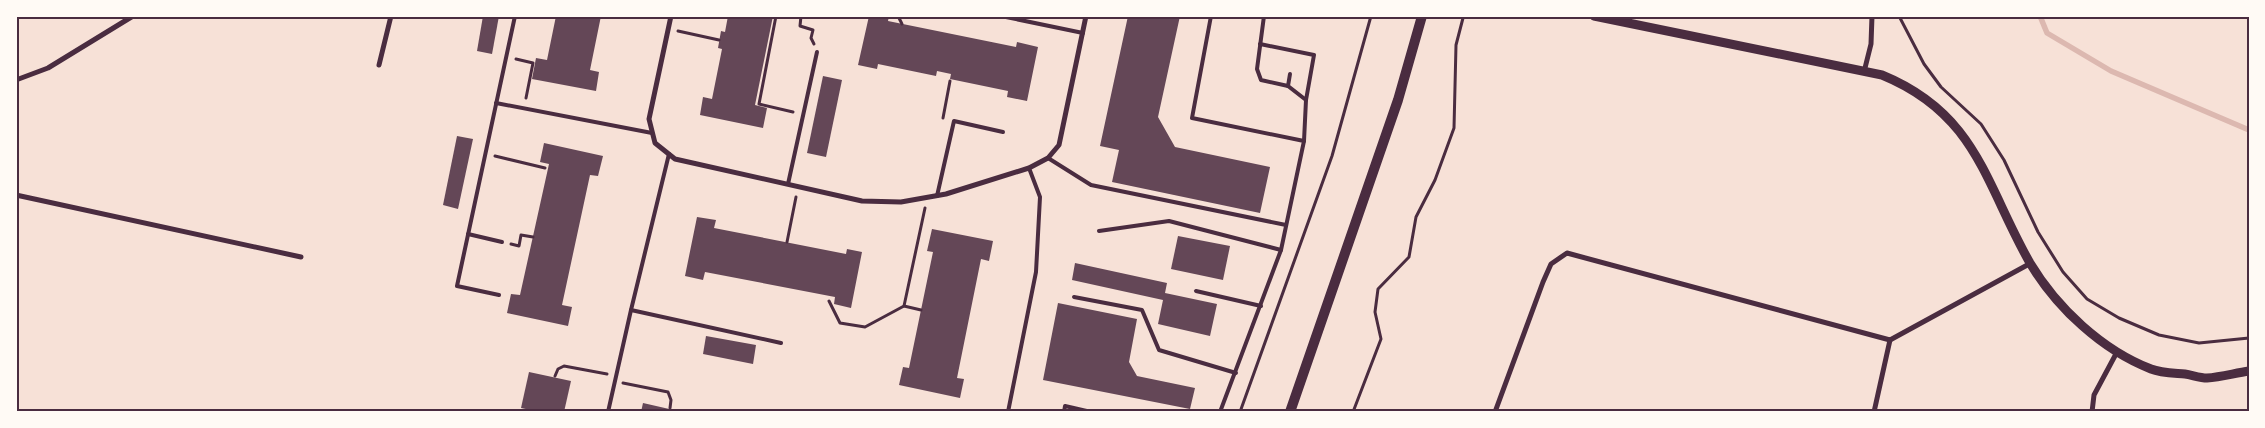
<svg xmlns="http://www.w3.org/2000/svg" width="2265" height="428" font-family="'Space Grotesk',sans-serif">
<style>
.lines{fill:none;stroke-linecap:round;stroke-linejoin:round}
.stream{stroke:#dcb8b0;stroke-width:5.5}
.building{fill:#644757}
.path{stroke:#4a2c40;stroke-width:3}
.service{stroke:#4a2c40;stroke-width:4}
.minor{stroke:#4a2c40;stroke-width:5}
.tertiary{stroke:#4a2c40;stroke-width:9}
.secondary{stroke:#4a2c40;stroke-width:10}
.neatline{fill:none;stroke:#4a2c40;stroke-width:2}
</style>
<rect width="100%" height="100%" fill="#f7e1d7"/>
<g class="lines">
<!-- stream -->
<polyline class="stream" points="2040,16 2047,33 2111,71 2249,130"/>
</g>
<!-- building -->
<g class="building">
<polygon points="483,16 499,16 492,54 477,51"/>
<polygon points="556,16 601,16 590,70 599,72 596,91 532,79 536,58 547,60"/>
<polygon points="728,16 773,16 755,105 767,108 763,128 700,115 703,97 712,99 722,49 718,48 721,31 725,32"/>
<polygon points="869,16 889,16 888,21 1016,47 1017,42 1038,47 1027,101 1007,97 1008,91 950,79 951,74 937,71 936,76 878,64 877,69 858,65"/>
<polygon points="1128,16 1180,16 1158,117 1175,147 1270,167 1260,213 1112,182 1119,150 1100,146"/>
<polygon points="823,76 842,80 826,157 807,153"/>
<polygon points="457,136 473,139 458,209 443,205"/>
<polygon points="544,143 603,156 598,176 590,175 562,305 572,307 568,326 507,313 511,294 520,295 549,164 540,162"/>
<polygon points="697,217 716,220 714,228 846,254 847,249 862,252 851,308 834,304 835,297 705,272 703,280 685,276"/>
<polygon points="932,229 993,241 989,261 981,259 957,378 964,379 960,398 899,385 903,367 909,368 933,252 927,251"/>
<polygon points="1178,236 1230,246 1223,280 1171,269"/>
<polygon points="1075,263 1167,283 1165,293 1217,304 1210,336 1158,324 1163,300 1072,280"/>
<polygon points="1058,303 1137,319 1129,362 1137,376 1195,388 1190,409 1043,380"/>
<polygon points="706,336 756,345 753,364 703,354"/>
<polygon points="529,372 571,381 564,412 540,412 521,408"/>
<polygon points="643,403 678,411 678,412 641,412"/>
</g>
<g class="lines">
<!-- path -->
<g class="path">
<polyline points="776,16 759,104 793,112"/>
<polyline points="801,16 800,26 813,30 811,38 814,44"/>
<polyline points="898,16 902,24"/>
<polyline points="1454,16 1463,17"/>
<polyline points="1899,16 1924,64 1941,87 1981,124 2004,160 2038,232 2063,272 2087,299 2119,318 2159,335 2199,343 2249,338"/>
<polyline points="678,31 719,40"/>
<polyline points="516,59 533,63 526,98"/>
<polyline points="943,118 950,81"/>
<polyline points="495,156 545,168"/>
<polyline points="787,242 796,197"/>
<polyline points="511,244 519,246 521,235 533,237"/>
<polyline points="829,301 840,323 865,327 904,306 925,208"/>
<polyline points="904,306 921,310"/>
<polyline points="555,376 558,369 564,366 607,374"/>
<polyline points="623,383 668,392 671,400 670,408"/>
<polyline points="1240,412 1332,156 1371,16"/>
<polyline points="1353,412 1381,339 1375,312 1378,289 1409,257 1416,217 1435,180 1454,128 1456,45 1463,18"/>
</g>
<!-- service -->
<g class="service">
<polyline points="1001,16 1083,33"/>
<polyline points="1211,16 1192,118 1304,141 1281,250 1220,412"/>
<polyline points="1264,16 1257,69 1261,80 1288,86 1306,100 1304,141"/>
<polyline points="1260,44 1314,55 1306,100"/>
<polyline points="1288,86 1290,74"/>
<polyline points="496,103 652,133"/>
<polyline points="669,154 631,310 781,343"/>
<polyline points="1048,158 1091,185 1286,225"/>
<polyline points="788,184 817,52"/>
<polyline points="937,196 954,121 1003,132"/>
<polyline points="1099,231 1169,221 1281,250"/>
<polyline points="468,234 502,242"/>
<polyline points="1196,291 1261,306"/>
<polyline points="499,295 457,286 515,16"/>
<polyline points="1074,297 1142,310 1159,350 1236,373"/>
<polyline points="608,412 631,310"/>
<polyline points="1008,412 1036,272 1040,197 1029,168"/>
<polyline points="1064,412 1065,406 1091,412"/>
</g>
<!-- minor -->
<g class="minor">
<polyline points="671,16 649,119 655,143 675,159 862,201 901,202 946,194 1029,168 1048,158 1059,145 1086,16"/>
<polyline points="379,65 391,16"/>
<polyline points="1864,72 1871,44 1872,16"/>
<polyline points="16,80 48,68 133,16"/>
<polyline points="16,195 301,257"/>
<polyline points="1495,412 1543,282 1551,264 1567,253 1890,340 2031,263"/>
<polyline points="1874,412 1890,340"/>
<polyline points="2092,412 2094,395 2117,352"/>
</g>
<!-- tertiary -->
<path class="tertiary" d="M1594 16 1882 75C1977 114 1985 184 2030 263 2057 308 2102 350 2151 369 2161 373 2174 373 2185 374 2192 375 2200 378 2207 378 2221 377 2235 373 2249 371"/>
<!-- secondary -->
<polyline class="secondary" points="1290,412 1398,100 1422,16"/>
</g>
<!-- border -->
<rect width="2265" height="428" fill="none" stroke="#fffaf5" stroke-width="35"/>
<rect x="18" y="18" width="2230" height="392" class="neatline"/>
</svg>
